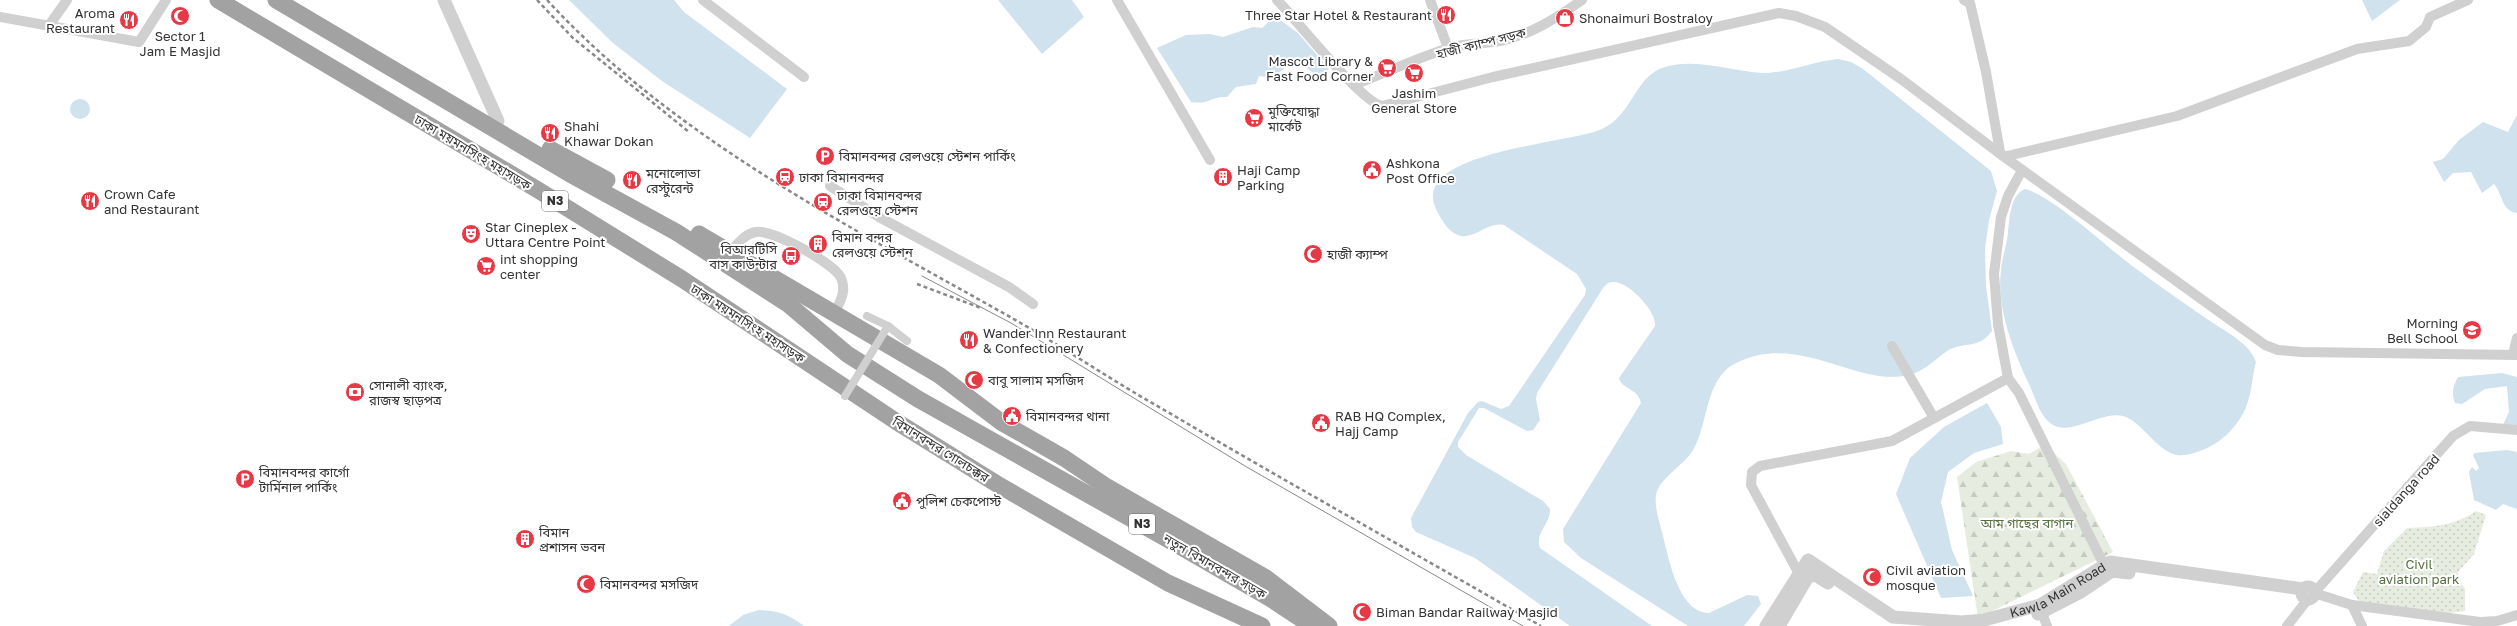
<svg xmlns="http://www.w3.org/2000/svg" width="2517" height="626" font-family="'Golos Text','Noto Sans Bengali',sans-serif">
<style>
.forest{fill:url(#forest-firs)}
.park{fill:url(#park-dots)}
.water{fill:#cfe2ee}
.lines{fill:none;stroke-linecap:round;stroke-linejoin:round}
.pedestrian{stroke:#d0d0d0;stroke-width:8}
.minor{stroke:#d0d0d0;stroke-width:10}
.tertiary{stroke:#d0d0d0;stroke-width:13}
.trunk{stroke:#a2a2a2;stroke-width:17}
.tram{stroke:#888;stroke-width:1}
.rail{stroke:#888;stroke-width:2.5;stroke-dasharray:4 3;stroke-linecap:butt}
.pedestrian-bridge{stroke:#d0d0d0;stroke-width:8}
.labels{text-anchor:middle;stroke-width:4;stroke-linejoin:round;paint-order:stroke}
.shield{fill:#fff;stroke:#707070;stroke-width:1}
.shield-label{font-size:12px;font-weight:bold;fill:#333}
.poi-label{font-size:13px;fill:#333;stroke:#fff;text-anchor:start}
.street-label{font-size:13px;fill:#333;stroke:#fff}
.park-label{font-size:13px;fill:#56703f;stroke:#fff}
</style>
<defs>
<pattern id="forest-firs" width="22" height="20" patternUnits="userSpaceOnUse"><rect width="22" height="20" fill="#e6ecdf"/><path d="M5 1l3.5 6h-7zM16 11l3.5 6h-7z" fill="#c6cbc0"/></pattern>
<pattern id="park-dots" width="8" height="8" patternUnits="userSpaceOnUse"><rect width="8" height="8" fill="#e6ecdf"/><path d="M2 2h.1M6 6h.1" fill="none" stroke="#c6cbc0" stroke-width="1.8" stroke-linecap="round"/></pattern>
</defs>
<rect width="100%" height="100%" fill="#fff"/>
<!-- forest -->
<polygon class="forest" points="2045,445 2066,464 2113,552 1978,618 1957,477 1976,462 2011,451 2029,454"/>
<!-- park -->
<path class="park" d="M2476 511 2486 515 2474 554 2458 572V581L2465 588V611L2442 614 2360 603 2353 592 2363 572 2377 574 2384 551 2407 528C2434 527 2454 526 2476 511Z"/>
<!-- water -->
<g class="water">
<polygon points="569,0 674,0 684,12 787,89 750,138 662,81 613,43"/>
<polygon points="998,0 1072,0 1084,17 1042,54"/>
<polygon points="2362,0 2400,0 2372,21"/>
<path d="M1275 16 1298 33 1329 69 1320 80 1312 72 1299 63 1285 68 1272 78 1259 76 1256 84 1236 87 1227 97C1210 96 1210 105 1191 102L1157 48 1186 35 1210 34 1223 37 1253 27 1262 28Z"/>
<path d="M1838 59 1851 62 1863 69 1991 171 1997 191 1989 220 1985 249 1986 286 1992 331C1978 350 1964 341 1947 351 1934 360 1925 371 1909 375 1863 386 1813 344 1759 355 1749 357 1736 362 1728 368 1704 389 1708 425 1693 450 1684 465 1664 475 1657 491 1653 504 1659 520 1662 532 1668 555 1678 613 1709 613L1747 595 1758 596 1761 604 1744 626H1688L1581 558 1564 542 1563 529 1641 403C1638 388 1621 389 1619 378L1655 326C1657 311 1628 281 1613 282 1608 282 1606 285 1603 288L1537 393 1536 399 1540 420 1533 430 1527 431 1484 408H1479L1458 442V447L1466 455 1543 501 1550 509C1551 524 1534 533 1540 548L1652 626H1570L1475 558 1416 532 1412 527 1411 518 1468 413 1478 402 1482 401 1501 409 1509 406 1585 295 1586 289 1577 274 1504 225C1487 222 1477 238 1461 236 1450 234 1443 222 1438 213 1402 151 1571 144 1602 129 1633 115 1635 75 1665 67 1696 58 1730 71 1761 73 1787 74 1812 61 1838 59Z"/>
<circle cx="80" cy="109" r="10"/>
<path d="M2517 115V213C2501 211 2503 194 2494 184L2482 193 2471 172 2453 173 2444 182 2433 162 2443 159 2459 140 2483 122 2508 132Z"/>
<path d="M2025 189C2053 196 2109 249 2135 268 2159 286 2183 302 2207 319 2223 330 2250 343 2256 362 2252 376 2252 393 2246 407 2238 427 2220 444 2200 451 2192 454 2181 457 2173 454 2155 447 2145 427 2128 418 2104 406 2071 440 2050 423 2040 415 2035 398 2030 386 2014 353 1996 308 2001 270 2002 257 2007 245 2008 232 2010 217 2010 195 2025 189Z"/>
<path d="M2502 373 2517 377V433L2502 427 2509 412 2507 386 2485 389 2462 404 2455 403C2451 393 2453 386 2458 377Z"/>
<polygon points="1987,403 2001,427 2003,444 1974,453 1948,472 1941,502 1952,550 1973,596 1941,598 1896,494 1910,458 1944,427"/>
<polygon points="2507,450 2517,452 2517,509 2503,504 2496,510 2474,500 2469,472 2472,467 2476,471 2479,468 2473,455 2475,453"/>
<path d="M759 610C778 611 789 614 804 626H729L743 615Z"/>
</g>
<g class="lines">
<!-- pedestrian -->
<polyline class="pedestrian" points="867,316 888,326 907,341"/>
<!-- minor -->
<g class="minor">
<polyline points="703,0 804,77"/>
<polyline points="1117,0 1210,160"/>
<path d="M1277 0C1296 19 1361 102 1382 106L1493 77 1779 13 1796 16 1825 27 1901 79 2003 156 2265 345 2278 350 2302 352 2517 355"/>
<polyline points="1430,0 1448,48"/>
<polyline points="1964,0 1970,3 1986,72 2000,152 2003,156 2007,156 2177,116 2357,49 2409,41 2426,27 2430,17 2468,0"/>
<polyline points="0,17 139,42 166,0"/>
<polyline points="50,24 67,0"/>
<path d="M1354 85C1385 73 1417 58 1449 48 1466 43 1482 44 1500 41 1530 35 1557 18 1582 0"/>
<polyline points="2022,170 2008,196 2001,217 1994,274 1998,324 2008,378 2019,393 2104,565"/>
<polyline points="830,186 879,217 1009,287 1033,304"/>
<path d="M730 252C738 244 744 234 756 232 772 229 834 263 841 278 847 291 840 302 834 314"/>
<polyline points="1892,346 1934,418"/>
<polyline points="2513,354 2517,338"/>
<polyline points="1799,574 1751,485 1752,472 1760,466 1892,441 2008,378"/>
<polyline points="2352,605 2480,622 2497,621 2517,615"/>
<polyline points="2042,613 2047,626"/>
<polyline points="2287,626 2308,599"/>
<polyline points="2362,626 2352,605 2314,593 2453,436 2470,426 2517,430"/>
</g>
<!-- tertiary -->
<g class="tertiary">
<polyline points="444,0 498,121"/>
<circle cx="2308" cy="593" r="6"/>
<polyline points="2038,614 2079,593 2112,571 2129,573"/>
<path id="s1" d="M1766 626 1808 560 1893 617 1962 622 1984 620 2040 605 2110 562 2303 589"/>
<polyline points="1779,626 1809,575 1817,576 1828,583"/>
</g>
<!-- trunk -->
<g class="trunk">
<polyline points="218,0 538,190 682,279 897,422 997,484 1168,583 1262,626"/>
<polyline points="276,0 570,174 676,232 788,304 847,354 918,399 1171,541 1271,599 1312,626"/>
<polyline points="550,149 607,180"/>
<polyline points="699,234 939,375 1001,422 1064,458 1107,487 1266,578 1329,626"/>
</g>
<!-- tram -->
<polyline class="tram" points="922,276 1011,323 1245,466 1523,626"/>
<!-- rail -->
<g class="rail">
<polyline points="537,0 573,38 689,132"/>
<path d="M547 0C677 141 855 229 1019 322 1069 351 1116 383 1166 411 1290 484 1416 554 1541 626"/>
<polyline points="917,284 981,308"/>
</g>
<!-- pedestrian-bridge -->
<polyline class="pedestrian-bridge" points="845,396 888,326"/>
</g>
<!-- icons -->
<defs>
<symbol id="restaurant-disc" viewBox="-11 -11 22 22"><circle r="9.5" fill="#e63946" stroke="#fff"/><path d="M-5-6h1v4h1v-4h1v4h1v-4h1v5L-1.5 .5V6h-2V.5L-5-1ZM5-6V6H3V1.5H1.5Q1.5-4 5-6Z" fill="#fff"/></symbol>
<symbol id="mosque-disc" viewBox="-11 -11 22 22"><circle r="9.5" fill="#e63946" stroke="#fff"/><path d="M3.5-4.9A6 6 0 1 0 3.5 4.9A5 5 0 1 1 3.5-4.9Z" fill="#fff"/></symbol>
<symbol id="shop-disc" viewBox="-11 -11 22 22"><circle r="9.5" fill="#e63946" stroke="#fff"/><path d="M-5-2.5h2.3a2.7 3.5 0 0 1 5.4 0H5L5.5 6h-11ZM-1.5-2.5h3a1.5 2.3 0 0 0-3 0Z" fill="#fff"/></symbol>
<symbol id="supermarket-disc" viewBox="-11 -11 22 22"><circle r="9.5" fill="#e63946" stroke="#fff"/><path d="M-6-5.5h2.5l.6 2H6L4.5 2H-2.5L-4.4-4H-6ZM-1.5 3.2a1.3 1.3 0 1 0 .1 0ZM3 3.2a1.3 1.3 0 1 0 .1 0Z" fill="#fff"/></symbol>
<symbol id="parking-disc" viewBox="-11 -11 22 22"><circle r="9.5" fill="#e63946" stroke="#fff"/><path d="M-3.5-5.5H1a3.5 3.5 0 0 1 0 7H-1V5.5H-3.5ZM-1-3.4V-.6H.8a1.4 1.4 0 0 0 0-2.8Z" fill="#fff"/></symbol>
<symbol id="civic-disc" viewBox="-11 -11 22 22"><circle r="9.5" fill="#e63946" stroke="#fff"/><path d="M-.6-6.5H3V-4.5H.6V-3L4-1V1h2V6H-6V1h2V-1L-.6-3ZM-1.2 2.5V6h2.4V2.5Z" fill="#fff"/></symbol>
<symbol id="station-disc" viewBox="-11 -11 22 22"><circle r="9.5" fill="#e63946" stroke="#fff"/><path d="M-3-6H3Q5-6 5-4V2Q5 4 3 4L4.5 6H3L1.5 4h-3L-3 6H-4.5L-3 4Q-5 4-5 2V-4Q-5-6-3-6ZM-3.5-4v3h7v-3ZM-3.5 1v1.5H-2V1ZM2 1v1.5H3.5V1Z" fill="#fff"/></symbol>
<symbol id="building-disc" viewBox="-11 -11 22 22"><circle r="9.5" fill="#e63946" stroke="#fff"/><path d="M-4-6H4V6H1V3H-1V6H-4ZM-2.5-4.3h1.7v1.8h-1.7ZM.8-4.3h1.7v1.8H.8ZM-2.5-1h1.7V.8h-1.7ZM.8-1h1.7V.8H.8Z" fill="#fff"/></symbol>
<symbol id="theatre-disc" viewBox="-11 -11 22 22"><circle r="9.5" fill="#e63946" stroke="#fff"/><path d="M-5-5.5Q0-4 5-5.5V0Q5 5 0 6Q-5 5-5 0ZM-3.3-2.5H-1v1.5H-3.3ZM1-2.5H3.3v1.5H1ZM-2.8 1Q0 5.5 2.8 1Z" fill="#fff"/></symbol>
<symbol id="bus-disc" viewBox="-11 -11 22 22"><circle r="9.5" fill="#e63946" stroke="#fff"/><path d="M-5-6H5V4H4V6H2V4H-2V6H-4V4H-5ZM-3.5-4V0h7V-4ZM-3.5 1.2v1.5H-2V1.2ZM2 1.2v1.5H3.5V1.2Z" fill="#fff"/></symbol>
<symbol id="school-disc" viewBox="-11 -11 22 22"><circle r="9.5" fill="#e63946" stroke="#fff"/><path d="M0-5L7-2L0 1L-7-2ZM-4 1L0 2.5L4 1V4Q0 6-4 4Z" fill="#fff"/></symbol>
<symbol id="bank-disc" viewBox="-11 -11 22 22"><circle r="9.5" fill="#e63946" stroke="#fff"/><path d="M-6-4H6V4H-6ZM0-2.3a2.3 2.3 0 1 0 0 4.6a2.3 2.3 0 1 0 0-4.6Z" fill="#fff"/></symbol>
</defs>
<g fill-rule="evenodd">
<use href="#restaurant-disc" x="1435" y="4" width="22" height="22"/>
<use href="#mosque-disc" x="169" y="5" width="22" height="22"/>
<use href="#shop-disc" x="1554" y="7" width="22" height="22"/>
<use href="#restaurant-disc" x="118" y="9" width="22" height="22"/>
<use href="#supermarket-disc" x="1376" y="57" width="22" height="22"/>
<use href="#supermarket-disc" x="1403" y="62" width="22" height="22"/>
<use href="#supermarket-disc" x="1243" y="107" width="22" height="22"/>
<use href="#restaurant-disc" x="539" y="122" width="22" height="22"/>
<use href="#parking-disc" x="814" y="145" width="22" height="22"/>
<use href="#civic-disc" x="1361" y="159" width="22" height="22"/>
<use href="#station-disc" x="774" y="166" width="22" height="22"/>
<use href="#building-disc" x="1212" y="166" width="22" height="22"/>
<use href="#restaurant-disc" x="621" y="169" width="22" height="22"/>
<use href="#restaurant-disc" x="79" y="190" width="22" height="22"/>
<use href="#station-disc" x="812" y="191" width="22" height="22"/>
<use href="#theatre-disc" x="460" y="223" width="22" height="22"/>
<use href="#building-disc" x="807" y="233" width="22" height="22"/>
<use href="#mosque-disc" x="1302" y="243" width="22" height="22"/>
<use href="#bus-disc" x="780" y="245" width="22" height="22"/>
<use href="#supermarket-disc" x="475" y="255" width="22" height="22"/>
<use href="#school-disc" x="2461" y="319" width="22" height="22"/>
<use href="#restaurant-disc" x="958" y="329" width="22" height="22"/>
<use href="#mosque-disc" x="963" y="369" width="22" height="22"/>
<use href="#bank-disc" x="344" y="381" width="22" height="22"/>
<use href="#civic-disc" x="1001" y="405" width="22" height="22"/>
<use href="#civic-disc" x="1310" y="412" width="22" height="22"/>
<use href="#parking-disc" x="234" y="468" width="22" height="22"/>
<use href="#civic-disc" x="891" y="490" width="22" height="22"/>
<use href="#building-disc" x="514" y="528" width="22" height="22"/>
<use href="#mosque-disc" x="1861" y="566" width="22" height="22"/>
<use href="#mosque-disc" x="575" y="573" width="22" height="22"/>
<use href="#mosque-disc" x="1351" y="601" width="22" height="22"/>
</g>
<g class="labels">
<!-- shield labels -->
<g class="shield">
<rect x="542" y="191" width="26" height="20" rx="3"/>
<rect x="1129" y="514" width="26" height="20" rx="3"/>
</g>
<g class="shield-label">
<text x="555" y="205">N3</text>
<text x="1142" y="528">N3</text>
</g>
<!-- poi labels -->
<g class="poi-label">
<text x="115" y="18" text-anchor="end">Aroma<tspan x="115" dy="15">Restaurant</tspan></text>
<text x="1432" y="20" text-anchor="end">Three Star Hotel &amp; Restaurant</text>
<text x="1579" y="23">Shonaimuri Bostraloy</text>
<text x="180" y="41" text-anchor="middle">Sector 1<tspan x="180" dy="15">Jam E Masjid</tspan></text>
<text x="1373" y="66" text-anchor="end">Mascot Library &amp;<tspan x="1373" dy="15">Fast Food Corner</tspan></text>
<text x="1414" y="98" text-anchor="middle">Jashim<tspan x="1414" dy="15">General Store</tspan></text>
<text x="1268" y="116">মুক্তিযোদ্ধা<tspan x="1268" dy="15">মার্কেট</tspan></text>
<text x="564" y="131">Shahi<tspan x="564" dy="15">Khawar Dokan</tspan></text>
<text x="839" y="161">বিমানবন্দর রেলওয়ে স্টেশন পার্কিং</text>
<text x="1386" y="168">Ashkona<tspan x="1386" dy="15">Post Office</tspan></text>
<text x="1237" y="175">Haji Camp<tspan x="1237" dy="15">Parking</tspan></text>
<text x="646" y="178">মনোলোভা<tspan x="646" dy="15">রেস্টুরেন্ট</tspan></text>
<text x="799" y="182">ঢাকা বিমানবন্দর</text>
<text x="104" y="199">Crown Cafe<tspan x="104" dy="15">and Restaurant</tspan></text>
<text x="837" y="200">ঢাকা বিমানবন্দর<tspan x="837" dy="15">রেলওয়ে স্টেশন</tspan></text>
<text x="485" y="232">Star Cineplex -<tspan x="485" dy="15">Uttara Centre Point</tspan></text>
<text x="832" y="242">বিমান বন্দর<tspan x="832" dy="15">রেলওয়ে স্টেশন</tspan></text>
<text x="777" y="254" text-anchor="end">বিআরটিসি<tspan x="777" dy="15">বাস কাউন্টার</tspan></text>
<text x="1327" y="259">হাজী ক্যাম্প</text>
<text x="500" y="264">int shopping<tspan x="500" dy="15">center</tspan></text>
<text x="2458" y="328" text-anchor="end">Morning<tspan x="2458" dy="15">Bell School</tspan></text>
<text x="983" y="338">Wander Inn Restaurant<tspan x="983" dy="15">&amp; Confectionery</tspan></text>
<text x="988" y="385">বাবু সালাম মসজিদ</text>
<text x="369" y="390">সোনালী ব্যাংক,<tspan x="369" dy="15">রাজস্ব ছাড়পত্র</tspan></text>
<text x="1026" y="421">বিমানবন্দর থানা</text>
<text x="1335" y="421">RAB HQ Complex,<tspan x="1335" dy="15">Hajj Camp</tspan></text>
<text x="259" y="477">বিমানবন্দর কার্গো<tspan x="259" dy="15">টার্মিনাল পার্কিং</tspan></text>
<text x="916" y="506">পুলিশ চেকপোস্ট</text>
<text x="539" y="537">বিমান<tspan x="539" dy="15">প্রশাসন ভবন</tspan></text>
<text x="1886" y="575">Civil aviation<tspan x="1886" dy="15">mosque</tspan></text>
<text x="600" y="589">বিমানবন্দর মসজিদ</text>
<text x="1376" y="617">Biman Bandar Railway Masjid</text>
</g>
<!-- street labels -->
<g class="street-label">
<text transform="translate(1481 43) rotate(-14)" y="5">হাজী ক্যাম্প সড়ক</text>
<text transform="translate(473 152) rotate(31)" y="5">ঢাকা ময়মনসিংহ মহাসড়ক</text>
<text transform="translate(748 323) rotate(33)" y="5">ঢাকা ময়মনসিংহ মহাসড়ক</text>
<text transform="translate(941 449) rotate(32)" y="5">বিমানবন্দর গোলচক্কর</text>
<text transform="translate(2406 490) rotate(-48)" y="5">sialdanga road</text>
<text transform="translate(1215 566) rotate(30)" y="5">নতুন বিমানবন্দর সড়ক</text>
<text dy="5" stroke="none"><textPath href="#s1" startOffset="352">Kawla Main Road</textPath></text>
</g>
<!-- park labels -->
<g class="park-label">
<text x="2027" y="528">আম গাছের বাগান</text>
<text x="2419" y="569">Civil<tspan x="2419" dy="15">aviation park</tspan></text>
</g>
</g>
</svg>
